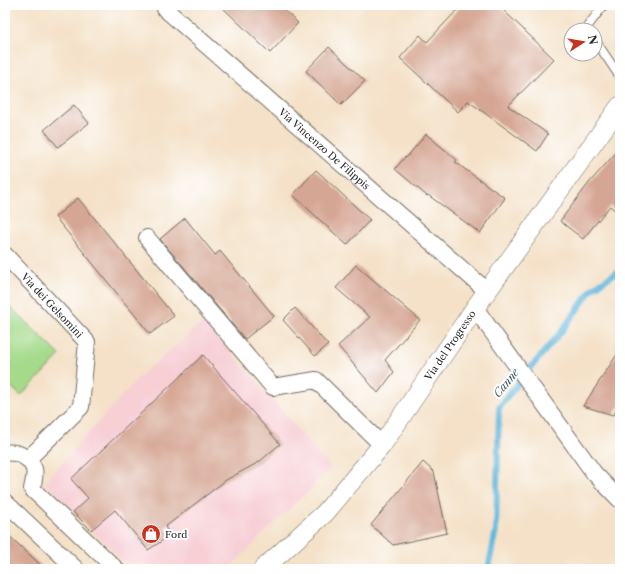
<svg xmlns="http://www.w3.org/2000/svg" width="625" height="574" font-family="'Libre Caslon Text',serif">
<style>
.built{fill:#f7cfd5}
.green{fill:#a4da8a;stroke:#68825a}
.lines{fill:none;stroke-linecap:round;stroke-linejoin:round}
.stream{stroke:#5eb6db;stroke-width:6}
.building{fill:#d5a693}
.service-casing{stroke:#716b62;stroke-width:10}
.minor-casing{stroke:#716b62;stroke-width:18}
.tertiary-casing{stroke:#716b62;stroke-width:20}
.service{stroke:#fff;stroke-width:8}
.minor{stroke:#fff;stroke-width:16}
.tertiary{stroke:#fff;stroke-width:19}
.labels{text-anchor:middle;stroke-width:4;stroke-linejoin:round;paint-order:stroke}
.street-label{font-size:10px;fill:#2b2b2b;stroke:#fff}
.poi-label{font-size:10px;fill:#2b2b2b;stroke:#fff;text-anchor:start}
.water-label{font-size:11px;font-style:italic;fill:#3d5c69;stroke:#fff}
</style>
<rect width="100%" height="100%" fill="#fff"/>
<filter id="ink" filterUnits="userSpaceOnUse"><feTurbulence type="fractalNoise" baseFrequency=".025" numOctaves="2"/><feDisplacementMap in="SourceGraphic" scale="8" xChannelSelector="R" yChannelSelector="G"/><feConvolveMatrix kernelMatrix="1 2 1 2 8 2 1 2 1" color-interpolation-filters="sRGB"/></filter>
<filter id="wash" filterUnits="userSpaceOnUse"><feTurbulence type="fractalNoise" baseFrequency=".012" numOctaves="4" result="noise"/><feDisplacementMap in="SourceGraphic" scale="16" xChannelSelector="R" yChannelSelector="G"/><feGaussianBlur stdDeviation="0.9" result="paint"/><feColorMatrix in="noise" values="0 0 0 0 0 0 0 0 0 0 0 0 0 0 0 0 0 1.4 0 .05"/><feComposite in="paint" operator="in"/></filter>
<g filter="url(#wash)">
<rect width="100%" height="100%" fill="#f4e1c7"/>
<!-- built -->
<polygon class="built" points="204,321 331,468 228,569 131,569 44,483 137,379"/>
<!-- green -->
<polygon class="green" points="5,302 60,355 21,396 5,381"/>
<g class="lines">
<!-- stream -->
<polyline class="stream" points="488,569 496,530 499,408 526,373 561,332 592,289 620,270"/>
</g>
<g id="blocks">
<!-- building -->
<g class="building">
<polygon points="220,5 279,5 298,23 270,53"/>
<polygon points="462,5 498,5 554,59 508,106 548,134 537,151 468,101 458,112 400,58 420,35 427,42"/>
<polygon points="329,47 365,81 341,105 306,71"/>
<polygon points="74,105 89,123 58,147 44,130"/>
<polygon points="426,134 457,160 455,162 505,198 480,233 428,195 427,196 395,169 405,157 406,158"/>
<polygon points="620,148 620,215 610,206 583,239 560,221 589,183"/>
<polygon points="316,170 370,220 347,245 293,195"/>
<polygon points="78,198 174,316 150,334 55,217"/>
<polygon points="185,218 215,255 220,251 274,316 245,339 160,239"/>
<polygon points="356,265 420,320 385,360 394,372 378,393 338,346 370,317 336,288"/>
<polygon points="295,308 328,345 315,356 283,320"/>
<polygon points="620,350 620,405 613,415 583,406"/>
<polygon points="203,355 280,444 259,462 226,480 165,527 171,535 148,550 115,510 91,530 73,512 88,498 71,479"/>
<polygon points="423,462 434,472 447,533 393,545 371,525"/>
<polygon points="5,532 45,569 5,569"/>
</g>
</g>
</g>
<g filter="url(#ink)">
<use href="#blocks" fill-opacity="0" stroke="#716b62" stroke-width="1"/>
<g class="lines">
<defs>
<g id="service">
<polyline points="588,30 587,27 604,5"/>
<polyline points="595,40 620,77"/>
</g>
<g id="minor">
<path id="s1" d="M168 5 165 9 487 291"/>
<polyline points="147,238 273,387 316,380 382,445"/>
<path id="s2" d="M5 255 87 342 81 407 28 459"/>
<polyline points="475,308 594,473 620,500"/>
<path d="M5 453C17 451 30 457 34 469 36 476 33 483 32 489L116 569"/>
<polyline points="5,502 76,569"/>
</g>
<g id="tertiary">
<path id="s3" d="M263 569 325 513 382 445 475 308 620 106"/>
</g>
</defs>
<!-- service casing -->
<use href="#service" class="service-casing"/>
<!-- minor casing -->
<use href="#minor" class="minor-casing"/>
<!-- tertiary casing -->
<use href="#tertiary" class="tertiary-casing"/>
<!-- service -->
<use href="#service" class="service"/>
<!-- minor -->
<use href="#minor" class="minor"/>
<!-- tertiary -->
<use href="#tertiary" class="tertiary"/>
</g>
</g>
<!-- icons -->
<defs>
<symbol id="shop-disc" viewBox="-11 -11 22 22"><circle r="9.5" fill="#c8321e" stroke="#fff"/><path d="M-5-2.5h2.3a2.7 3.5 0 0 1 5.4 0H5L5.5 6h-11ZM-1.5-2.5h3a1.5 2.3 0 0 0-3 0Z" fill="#fff"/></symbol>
</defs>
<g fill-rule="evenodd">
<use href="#shop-disc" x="140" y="523" width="22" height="22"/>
</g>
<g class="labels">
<!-- street labels -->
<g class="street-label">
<text dy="4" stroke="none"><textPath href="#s1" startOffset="217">Via Vincenzo De Filippis</textPath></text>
<text dy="4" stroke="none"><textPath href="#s2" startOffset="69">Via dei Gelsomini</textPath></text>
<text dy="4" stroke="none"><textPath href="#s3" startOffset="293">Via del Progresso</textPath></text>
</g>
<!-- poi labels -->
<g class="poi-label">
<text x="165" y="538">Ford</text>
</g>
<!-- water labels -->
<g class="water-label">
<text transform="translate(506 383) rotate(-51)" y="4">Canne</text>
</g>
</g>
<!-- margin -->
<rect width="625" height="574" fill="none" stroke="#fff" stroke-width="20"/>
<!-- north arrow -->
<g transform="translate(583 42) rotate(78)"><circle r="19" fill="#ffffff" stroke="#aaaaaa"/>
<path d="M0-3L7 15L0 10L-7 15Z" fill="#c8321e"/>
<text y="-6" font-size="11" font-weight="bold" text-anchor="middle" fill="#2b2b2b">N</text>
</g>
</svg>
